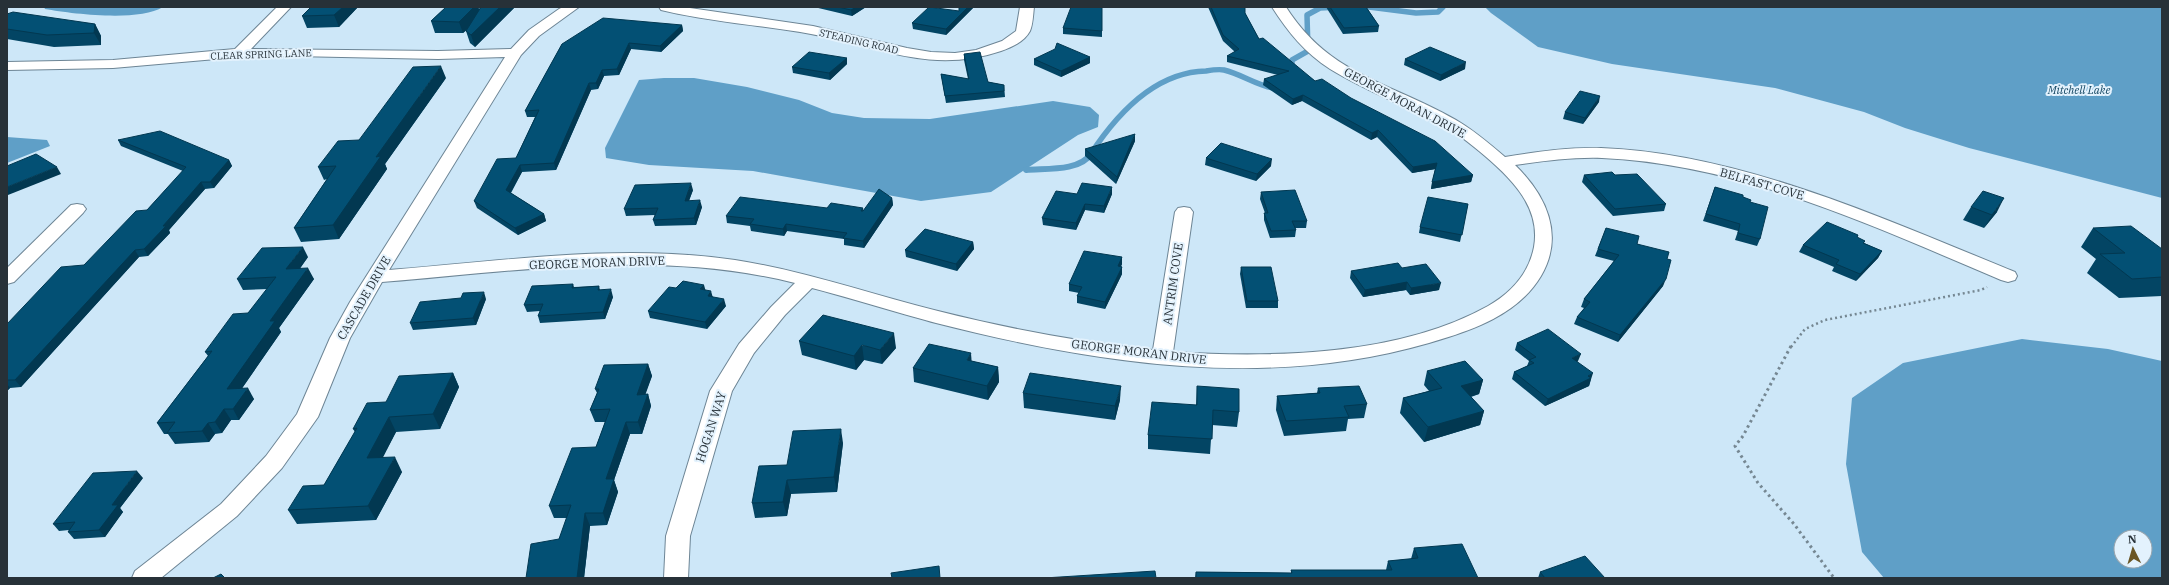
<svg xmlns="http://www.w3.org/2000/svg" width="2169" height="585" font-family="'IBM Plex Serif',serif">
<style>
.water{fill:#5f9fc7;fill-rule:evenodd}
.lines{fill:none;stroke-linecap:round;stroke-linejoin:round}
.stream-far1{stroke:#5f9fc7;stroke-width:5.5}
.stream{stroke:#5f9fc7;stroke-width:6}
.street-casing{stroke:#6d8595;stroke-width:2}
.path-far1{stroke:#758792;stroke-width:2.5;stroke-dasharray:2 3;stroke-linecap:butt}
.path{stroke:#758792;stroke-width:3;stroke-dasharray:2.5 3.5;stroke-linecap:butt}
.street{fill:#fff;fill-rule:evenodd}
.wall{fill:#034564}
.shaded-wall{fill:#023851}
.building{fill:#035074;stroke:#023851}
.labels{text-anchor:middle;stroke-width:4;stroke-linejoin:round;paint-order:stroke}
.far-street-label{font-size:10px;fill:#273138;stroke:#e3f2fd}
.far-water-label{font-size:11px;font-style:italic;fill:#144763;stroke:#e3f2fd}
.street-label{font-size:12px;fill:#273138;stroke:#e3f2fd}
</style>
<rect width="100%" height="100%" fill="#cde7f8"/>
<!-- water -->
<g class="water">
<path d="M44 7H163C139 22 73 14 45 9Z"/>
<polygon points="1485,7 2162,7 2162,198 1969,148 1905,128 1864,112 1775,88 1612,64 1538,47 1491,13"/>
<polygon points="664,78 694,78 747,87 799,100 832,113 864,118 930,119 1053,101 1090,107 1099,115 1098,127 1078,135 991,192 921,201 753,171 649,165 606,158 605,148 639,80"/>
<polygon points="7,137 47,140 50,146 7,163"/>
<path d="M2022 339 2108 349 2162 361V578H1884L1862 552 1846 464 1852 398 1903 363ZM2121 537H2145V561H2121Z"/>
</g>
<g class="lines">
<!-- stream-far1 -->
<g class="stream-far1">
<polyline points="1369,7 1416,13 1438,12 1443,7"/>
<polyline points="1292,71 1292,60 1308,51 1307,15 1320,8 1340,7"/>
<path d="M1090 155C1116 115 1155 72 1206 71 1212 70 1219 69 1224 70 1241 74 1256 85 1273 88"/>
</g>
<!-- stream -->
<path class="stream" d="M1026 170C1044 168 1079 172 1091 154"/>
<defs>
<g id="street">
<path d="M277 7H291L251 49 438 51 511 49 529 30 559 9 563 7H579L539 36 521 55 389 270C503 261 621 243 735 260 805 271 870 294 938 311 1009 329 1080 342 1153 350L1175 212 1178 208 1184 207 1190 208 1193 212 1173 352C1273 358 1398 356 1488 306 1511 293 1529 273 1534 247 1541 208 1512 179 1485 156 1473 146 1461 136 1448 128 1409 107 1367 92 1330 69 1305 53 1288 32 1272 7H1286C1331 78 1395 83 1461 123 1477 133 1491 145 1505 157 1537 152 1569 147 1601 148 1741 153 1887 220 2015 272L2017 276 2015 280 2008 282 2001 280C1875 227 1742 164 1602 158 1573 157 1544 161 1515 165 1546 195 1565 235 1541 276 1518 315 1471 331 1429 343 1267 390 1097 364 936 323 895 312 854 299 812 288L785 315 754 353 732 391 690 536 688 578H664L666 536 710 391 739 344 771 307 795 283C660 249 518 271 382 282L350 338 318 417 282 468 237 516 161 578H132L135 571 221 504 266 456 297 414 330 338 350 302 505 57 438 59 294 56 239 57 113 68 7 70V62L113 60 235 49Z"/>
<path d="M659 7H683L813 26 907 48 931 52 955 53 976 50 1002 41 1016 31 1020 7H1034C1033 15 1033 24 1030 31 1024 42 1012 47 1001 51 930 75 879 46 811 34 761 25 711 22 661 10Z"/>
<polygon points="77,204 83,205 86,209 83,213 14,282 7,284 7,268 71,205"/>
</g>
</defs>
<!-- street casing -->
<use href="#street" class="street-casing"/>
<!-- path-far1 -->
<polyline class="path-far1" points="1791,347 1805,329 1825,320 1981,290 1987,287"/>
<!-- path -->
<polyline class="path" points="1791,346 1743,436 1735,446 1758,483 1794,524 1834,578"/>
<!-- street -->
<use href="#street" class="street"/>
</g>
<!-- wall -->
<g class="wall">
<polygon points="311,7 358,7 339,27 307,28 302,16"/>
<polygon points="446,7 478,7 479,9 481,7 515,7 475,47 470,43 466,31 467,30 463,33 435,33 431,21"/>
<polygon points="814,7 866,7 852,16"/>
<polygon points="959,7 974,7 946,35 913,29 912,23 959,11"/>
<polygon points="1102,7 1102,37 1063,34 1063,28"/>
<polygon points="1208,7 1245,7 1245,13 1259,39 1315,81 1473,175 1471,182 1431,189 1435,169 1412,173 1377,137 1371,140 1302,101 1292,105 1263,85 1264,79 1278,75 1227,62 1227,56 1235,52 1223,41"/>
<polygon points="1326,7 1366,7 1379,26 1378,32 1343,34"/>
<polygon points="7,14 95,24 101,36 101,45 54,47 7,39"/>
<polygon points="682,25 683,31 661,52 631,49 619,75 604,76 598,89 591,90 556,170 522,172 511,193 544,214 546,221 518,235 477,208 474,201 516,158 535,117 527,117 525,111 562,44"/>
<polygon points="964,54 988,82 1004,85 1005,97 946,103 941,74 968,79 964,60"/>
<polygon points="1090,57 1090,63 1061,77 1034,65 1034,59"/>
<polygon points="847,58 847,64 830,80 793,73 792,67"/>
<polygon points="1405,59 1465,69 1440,81 1404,65"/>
<polygon points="446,78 385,164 387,169 339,239 301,242 294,228 327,179 324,180 318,167 359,140"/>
<polygon points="1599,102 1583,124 1563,119 1565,112"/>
<polygon points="118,140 229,160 232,166 214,188 205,189 169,230 170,233 148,256 139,257 21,387 10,388 7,391 7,324 84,265 147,210 183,171 121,146"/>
<polygon points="1135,141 1116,184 1085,156 1085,149"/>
<polygon points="1206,158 1271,166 1256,181 1205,165"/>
<polygon points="1584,175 1615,175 1666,204 1664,211 1613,216 1582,182"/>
<polygon points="1715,187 1743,197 1750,202 1760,239 1757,246 1735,240 1738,231 1703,221"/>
<polygon points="693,190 689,201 702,207 696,225 655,226 653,220 655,215 626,216 624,209"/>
<polygon points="1261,192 1307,221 1306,228 1295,228 1296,230 1295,237 1270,238 1264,220 1264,213 1265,213 1260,199"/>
<polygon points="1077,194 1112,194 1104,213 1085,210 1076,230 1043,225 1042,218"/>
<polygon points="892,198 893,205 864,248 844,245 844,239 787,231 784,236 751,231 750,226 727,223 726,216 827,208 863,208 863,210"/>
<polygon points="1468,204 1460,242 1419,233 1420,227"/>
<polygon points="1971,207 1997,212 1984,228 1963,220"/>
<polygon points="1606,228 1667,259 1663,286 1618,342 1574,324 1577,317 1584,308 1581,307 1584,299 1614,261 1595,256"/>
<polygon points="2093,228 2162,249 2162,296 2119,298 2087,273 2096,259 2081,247"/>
<polygon points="1858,235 1857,238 1865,241 1864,243 1882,251 1878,258 1856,281 1832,271 1834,267 1799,252 1803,245"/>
<polygon points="973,242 974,249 957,271 906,257 905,250"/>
<polygon points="308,257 300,268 314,279 279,328 281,332 242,388 254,399 239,420 231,420 222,433 215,434 209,442 175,444 168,434 164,434 157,423 208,356 205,352 248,313 268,289 243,290 237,279"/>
<polygon points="1122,257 1122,264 1121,266 1122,267 1122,274 1105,309 1077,303 1077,296 1079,293 1069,291 1069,284"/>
<polygon points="1241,267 1278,301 1278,308 1246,308 1240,274"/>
<polygon points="1402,268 1439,290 1410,295 1406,290 1363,297 1350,278 1351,271"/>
<polygon points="573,284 574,287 599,286 600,290 613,297 605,319 540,323 538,316 540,311 527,312 524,305"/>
<polygon points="676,288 705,290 713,297 726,306 707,329 650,318 648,311"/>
<polygon points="486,299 476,325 413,330 410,323"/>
<polygon points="799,341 896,348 882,364 864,360 856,370 802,355"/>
<polygon points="1517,343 1578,361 1577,362 1591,378 1589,386 1545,406 1512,379 1514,372 1527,366 1529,361 1515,350"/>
<polygon points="971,361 998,367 999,382 988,400 914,382 913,368"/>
<polygon points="648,364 652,376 645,394 648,394 651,406 642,434 630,434 614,480 618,492 607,525 590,526 584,578 526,578 559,539 567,518 554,518 549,506 596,447 605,422 595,422 590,410 597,393 595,389"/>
<polygon points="1427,371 1483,380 1479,394 1471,397 1484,411 1480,425 1424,442 1400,413 1403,398 1429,391 1424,385"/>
<polygon points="453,373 459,387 440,429 396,432 382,458 402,472 376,520 297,524 288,510 324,485 355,432 353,429 386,402"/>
<polygon points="1197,386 1239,412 1237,427 1212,425 1210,454 1148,449 1148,435 1196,405"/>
<polygon points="1318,388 1367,404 1364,418 1348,419 1346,431 1284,436 1276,410 1277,396 1317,393"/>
<polygon points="1023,393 1120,400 1115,420 1024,408"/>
<polygon points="843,443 837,492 791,494 787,516 755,518 752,503 787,465"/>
<polygon points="143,478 120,508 123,512 105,537 74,539 68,532 69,530 59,531 53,524"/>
<polygon points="1414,548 1478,578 1195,578 1196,572 1291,573 1291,570 1386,570 1388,561 1411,559"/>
<polygon points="1540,572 1605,578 1538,578"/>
</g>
<!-- shaded-wall -->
<g class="shaded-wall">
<polygon points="343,7 358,7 339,27 334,15"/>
<polygon points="474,7 478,7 481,15 463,33 459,22"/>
<polygon points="500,7 515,7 475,47 471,35"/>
<polygon points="856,7 866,7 852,16 851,10"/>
<polygon points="968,7 974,7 946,35 946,29"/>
<polygon points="95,24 101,36 101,45 94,33"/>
<polygon points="682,25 683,31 661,52 660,46"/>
<polygon points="629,43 631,49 619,75 617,69"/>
<polygon points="1090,57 1090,63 1061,77 1061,71"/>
<polygon points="847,58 847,64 830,80 829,73"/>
<polygon points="1466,62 1465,69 1440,81 1441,75"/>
<polygon points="441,66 446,78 385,164 387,169 339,239 333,225 376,157"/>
<polygon points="602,70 604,76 598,89 596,83"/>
<polygon points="589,83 591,90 556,170 554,163"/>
<polygon points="1303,95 1302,101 1292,105 1293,99"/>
<polygon points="1600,96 1599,102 1583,124 1585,118"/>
<polygon points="1378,130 1377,137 1371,140 1372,133"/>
<polygon points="1135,134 1135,141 1116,184 1117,177"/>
<polygon points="1272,159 1271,166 1256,181 1257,174"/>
<polygon points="229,160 232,166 214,188 210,182"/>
<polygon points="1437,163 1436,169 1412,173 1413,167"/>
<polygon points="520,165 522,172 508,197 506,190"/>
<polygon points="57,167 61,174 8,195 7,193 7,187"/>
<polygon points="1473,175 1471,182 1431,189 1432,182"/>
<polygon points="201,182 205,189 169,230 170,233 148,256 144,249 163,226"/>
<polygon points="691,183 693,190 686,208 685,201"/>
<polygon points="1112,187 1112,194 1104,213 1104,206"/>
<polygon points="892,198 893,205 864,248 863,241"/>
<polygon points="2004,198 1997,212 1984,228 1992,215"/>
<polygon points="700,200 702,207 696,225 694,218"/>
<polygon points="1085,204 1085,210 1076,230 1076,223"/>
<polygon points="544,214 546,221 518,235 515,228"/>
<polygon points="786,224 787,231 784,236 783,229"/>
<polygon points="973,242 974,249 957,271 956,264"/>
<polygon points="303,247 308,257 292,280 286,269"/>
<polygon points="135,250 139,257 21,387 15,380"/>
<polygon points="1882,251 1878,258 1856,281 1860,274"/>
<polygon points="1122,257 1122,264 1118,273 1118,266"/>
<polygon points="1122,267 1122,274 1105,309 1105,302"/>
<polygon points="308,268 314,279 279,328 281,332 234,400 227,389 270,321"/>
<polygon points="1666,279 1663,286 1618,342 1620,335"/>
<polygon points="1407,282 1406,290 1363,297 1365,290"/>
<polygon points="1441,283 1439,290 1410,295 1411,288"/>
<polygon points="704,285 706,292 700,289"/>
<polygon points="611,289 613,297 605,319 603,312"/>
<polygon points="711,291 713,298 708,296"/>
<polygon points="484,292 486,299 476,325 473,318"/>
<polygon points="724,299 726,306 707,329 705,322"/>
<polygon points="894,333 896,348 882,364 880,350"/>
<polygon points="862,345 864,360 856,370 854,356"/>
<polygon points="971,353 972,367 967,360"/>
<polygon points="1581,354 1578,361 1569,365 1572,358"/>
<polygon points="648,364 652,376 641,407 637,395"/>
<polygon points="998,367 999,382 988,400 987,386"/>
<polygon points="453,373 459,387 440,429 433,414"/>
<polygon points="1593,373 1589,386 1545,406 1548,399"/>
<polygon points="1483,380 1479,394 1458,400 1461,386"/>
<polygon points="7,384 10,388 7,391"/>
<polygon points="1121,386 1120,400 1115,420 1115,406"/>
<polygon points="248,388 254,399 239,420 233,409"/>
<polygon points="648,394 651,406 642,434 638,422"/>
<polygon points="224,409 231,420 222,433 215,422"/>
<polygon points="1484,411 1480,425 1424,442 1428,427"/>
<polygon points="389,417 396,432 375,473 367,458"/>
<polygon points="626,422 630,434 614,480 618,492 607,525 603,513 606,479"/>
<polygon points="208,423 215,434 209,442 202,431"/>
<polygon points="841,429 843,443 837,492 834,477"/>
<polygon points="395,457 402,472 376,520 368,506"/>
<polygon points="137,471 143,478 120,508 123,512 105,537 99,530 112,505"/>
<polygon points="787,480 791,494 787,516 783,502"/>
<polygon points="585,513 590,526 584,578 577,578"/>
</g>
<!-- building -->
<g class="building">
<polygon points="311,7 343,7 334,15 302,16"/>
<polygon points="446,7 474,7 459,22 431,21"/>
<polygon points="481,7 500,7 471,35 466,31"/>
<polygon points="838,7 856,7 851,10"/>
<polygon points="929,7 959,11 959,7 968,7 946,29 912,23"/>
<polygon points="1071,7 1102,7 1102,31 1063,28"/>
<polygon points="1211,7 1245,7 1245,13 1259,39 1263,38 1315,81 1322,79 1351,98 1435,141 1473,175 1432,182 1437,163 1413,167 1378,130 1372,133 1303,95 1293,99 1264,79 1289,71 1227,56 1239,49 1223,35"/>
<polygon points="1330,7 1366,7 1379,26 1344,28"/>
<polygon points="13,12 95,24 94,33 47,35 7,29 7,14"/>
<polygon points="603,18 682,25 660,46 629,43 617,69 602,70 596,83 589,83 554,163 520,165 506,190 544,214 515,228 474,201 497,159 516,158 539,110 525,111 562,44"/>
<polygon points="1057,43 1090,57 1061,71 1034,59 1055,49"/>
<polygon points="1430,47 1466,62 1441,75 1405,59"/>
<polygon points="809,52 847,58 829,73 792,67"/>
<polygon points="980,52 988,82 1004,85 1004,91 945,96 941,74 969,79 964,54"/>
<polygon points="441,66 376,157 381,156 333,225 294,228 336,166 318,167 338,141 359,140 413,67"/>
<polygon points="1580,91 1600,96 1585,118 1565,112"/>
<polygon points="160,131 229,160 210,182 201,182 163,226 166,226 144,249 135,250 15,380 7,380 7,324 61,267 84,265 136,211 147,210 186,167 118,140"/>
<polygon points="1135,134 1117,177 1085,149"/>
<polygon points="1221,143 1272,159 1257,174 1206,158"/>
<polygon points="36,154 57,167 7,187 7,166"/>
<polygon points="1612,172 1615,175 1637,174 1666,204 1615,209 1584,175"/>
<polygon points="691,183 685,201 700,200 694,218 653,220 658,208 624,209 635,185"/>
<polygon points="1082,183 1112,187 1104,206 1085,204 1076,223 1042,218 1056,191 1077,194"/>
<polygon points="1715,187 1743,195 1743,197 1751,200 1750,202 1768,207 1760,239 1738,233 1740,224 1706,214"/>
<polygon points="879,189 892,198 863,241 843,238 847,233 786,224 783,229 750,224 754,219 726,216 740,197 827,208 831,203 863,208 861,211 863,211"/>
<polygon points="1295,190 1307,221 1292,221 1296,230 1271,231 1264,213 1268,213 1261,192"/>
<polygon points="1983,191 2004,198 1992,215 1971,207"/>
<polygon points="1428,197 1468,204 1462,235 1420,227"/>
<polygon points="1827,222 1858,235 1857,237 1865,241 1863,243 1882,251 1860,274 1836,264 1839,260 1803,245"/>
<polygon points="2131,226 2162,249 2162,277 2132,279 2100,254 2125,253 2093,228"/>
<polygon points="1606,228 1639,236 1637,244 1669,252 1667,259 1671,260 1666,279 1620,335 1577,317 1590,302 1584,299 1619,255 1598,249"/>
<polygon points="925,229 973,242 956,264 905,250"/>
<polygon points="303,247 286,269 308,268 270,321 275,321 227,389 248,388 233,409 224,409 215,422 208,423 202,431 167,433 175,422 157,423 212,351 205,352 233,314 248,313 276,277 237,279 262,248"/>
<polygon points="1084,251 1122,257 1118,266 1122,267 1105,302 1077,296 1082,287 1069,284"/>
<polygon points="1398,263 1402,268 1426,264 1441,283 1411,288 1407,282 1365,290 1351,271"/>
<polygon points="1241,267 1271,267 1278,301 1247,301"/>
<polygon points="683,281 704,285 700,289 711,291 708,296 724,299 705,322 648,311 669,287 676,288"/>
<polygon points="573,284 572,288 599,286 598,290 611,289 603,312 538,316 543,304 524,305 532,286"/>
<polygon points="484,292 473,318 410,323 420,302 461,298 463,293"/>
<polygon points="823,315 894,333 880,350 862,345 854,356 799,341"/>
<polygon points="1548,329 1581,354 1572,358 1593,373 1588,376 1591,378 1548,399 1514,372 1534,363 1529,360 1536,357 1517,343"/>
<polygon points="929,344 971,353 967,360 998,367 987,386 913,368"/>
<polygon points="1465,361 1483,380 1461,386 1484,411 1428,427 1403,398 1442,388 1427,371"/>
<polygon points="648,364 637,395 648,394 638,422 626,422 606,479 614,479 603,513 585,513 577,578 526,578 531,544 559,539 571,505 549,506 572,448 596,447 610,409 590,410 599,389 595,389 604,365"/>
<polygon points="453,373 433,414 389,417 367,458 395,457 368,506 288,510 303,486 324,485 357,428 353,429 367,403 386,402 399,376"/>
<polygon points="1030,373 1121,386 1115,406 1023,393"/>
<polygon points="1197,386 1239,389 1239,412 1213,410 1212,439 1148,435 1152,402 1197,405"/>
<polygon points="1359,386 1367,404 1344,406 1349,417 1286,421 1277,396 1320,393 1318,388"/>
<polygon points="841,429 834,477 787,480 783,502 752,503 759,466 787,465 793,431"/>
<polygon points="137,471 112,505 118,505 99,530 68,532 75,522 53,524 93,473"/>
<polygon points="1462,544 1478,578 1196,578 1196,572 1292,573 1291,570 1392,570 1388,561 1418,558 1414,548"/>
<polygon points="1585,556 1605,578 1545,578 1540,572"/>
<polygon points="939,566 940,578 892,578 891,573"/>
<polygon points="1155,571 1156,578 1044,578"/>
<polygon points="221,574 225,578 213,578"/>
</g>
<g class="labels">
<!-- far-street labels -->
<g class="far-street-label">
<text transform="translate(859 41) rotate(13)" y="4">STEADING ROAD</text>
<text transform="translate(261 54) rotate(-2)" y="4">CLEAR SPRING LANE</text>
</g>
<!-- far-water labels -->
<g class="far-water-label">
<text x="2079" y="94">Mitchell Lake</text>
</g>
<!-- street labels -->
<g class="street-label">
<text transform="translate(1405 103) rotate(28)" y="4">GEORGE MORAN DRIVE</text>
<text transform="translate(1762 184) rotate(16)" y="4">BELFAST COVE</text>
<text transform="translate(597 263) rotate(-2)" y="4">GEORGE MORAN DRIVE</text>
<text transform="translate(1173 284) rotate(-82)" y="4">ANTRIM COVE</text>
<text transform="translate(364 298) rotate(-60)" y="4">CASCADE DRIVE</text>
<text transform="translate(1139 352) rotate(7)" y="4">GEORGE MORAN DRIVE</text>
<text transform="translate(711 427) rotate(-72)" y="4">HOGAN WAY</text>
</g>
</g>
<!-- border -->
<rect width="2169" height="585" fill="none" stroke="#273138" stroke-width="16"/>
<!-- north arrow -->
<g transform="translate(2133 549) rotate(355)"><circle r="19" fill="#e3f2fd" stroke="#98a5ae"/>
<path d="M0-3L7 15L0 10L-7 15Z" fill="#6a5625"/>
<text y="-6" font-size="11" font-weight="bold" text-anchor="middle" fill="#273138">N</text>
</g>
</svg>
